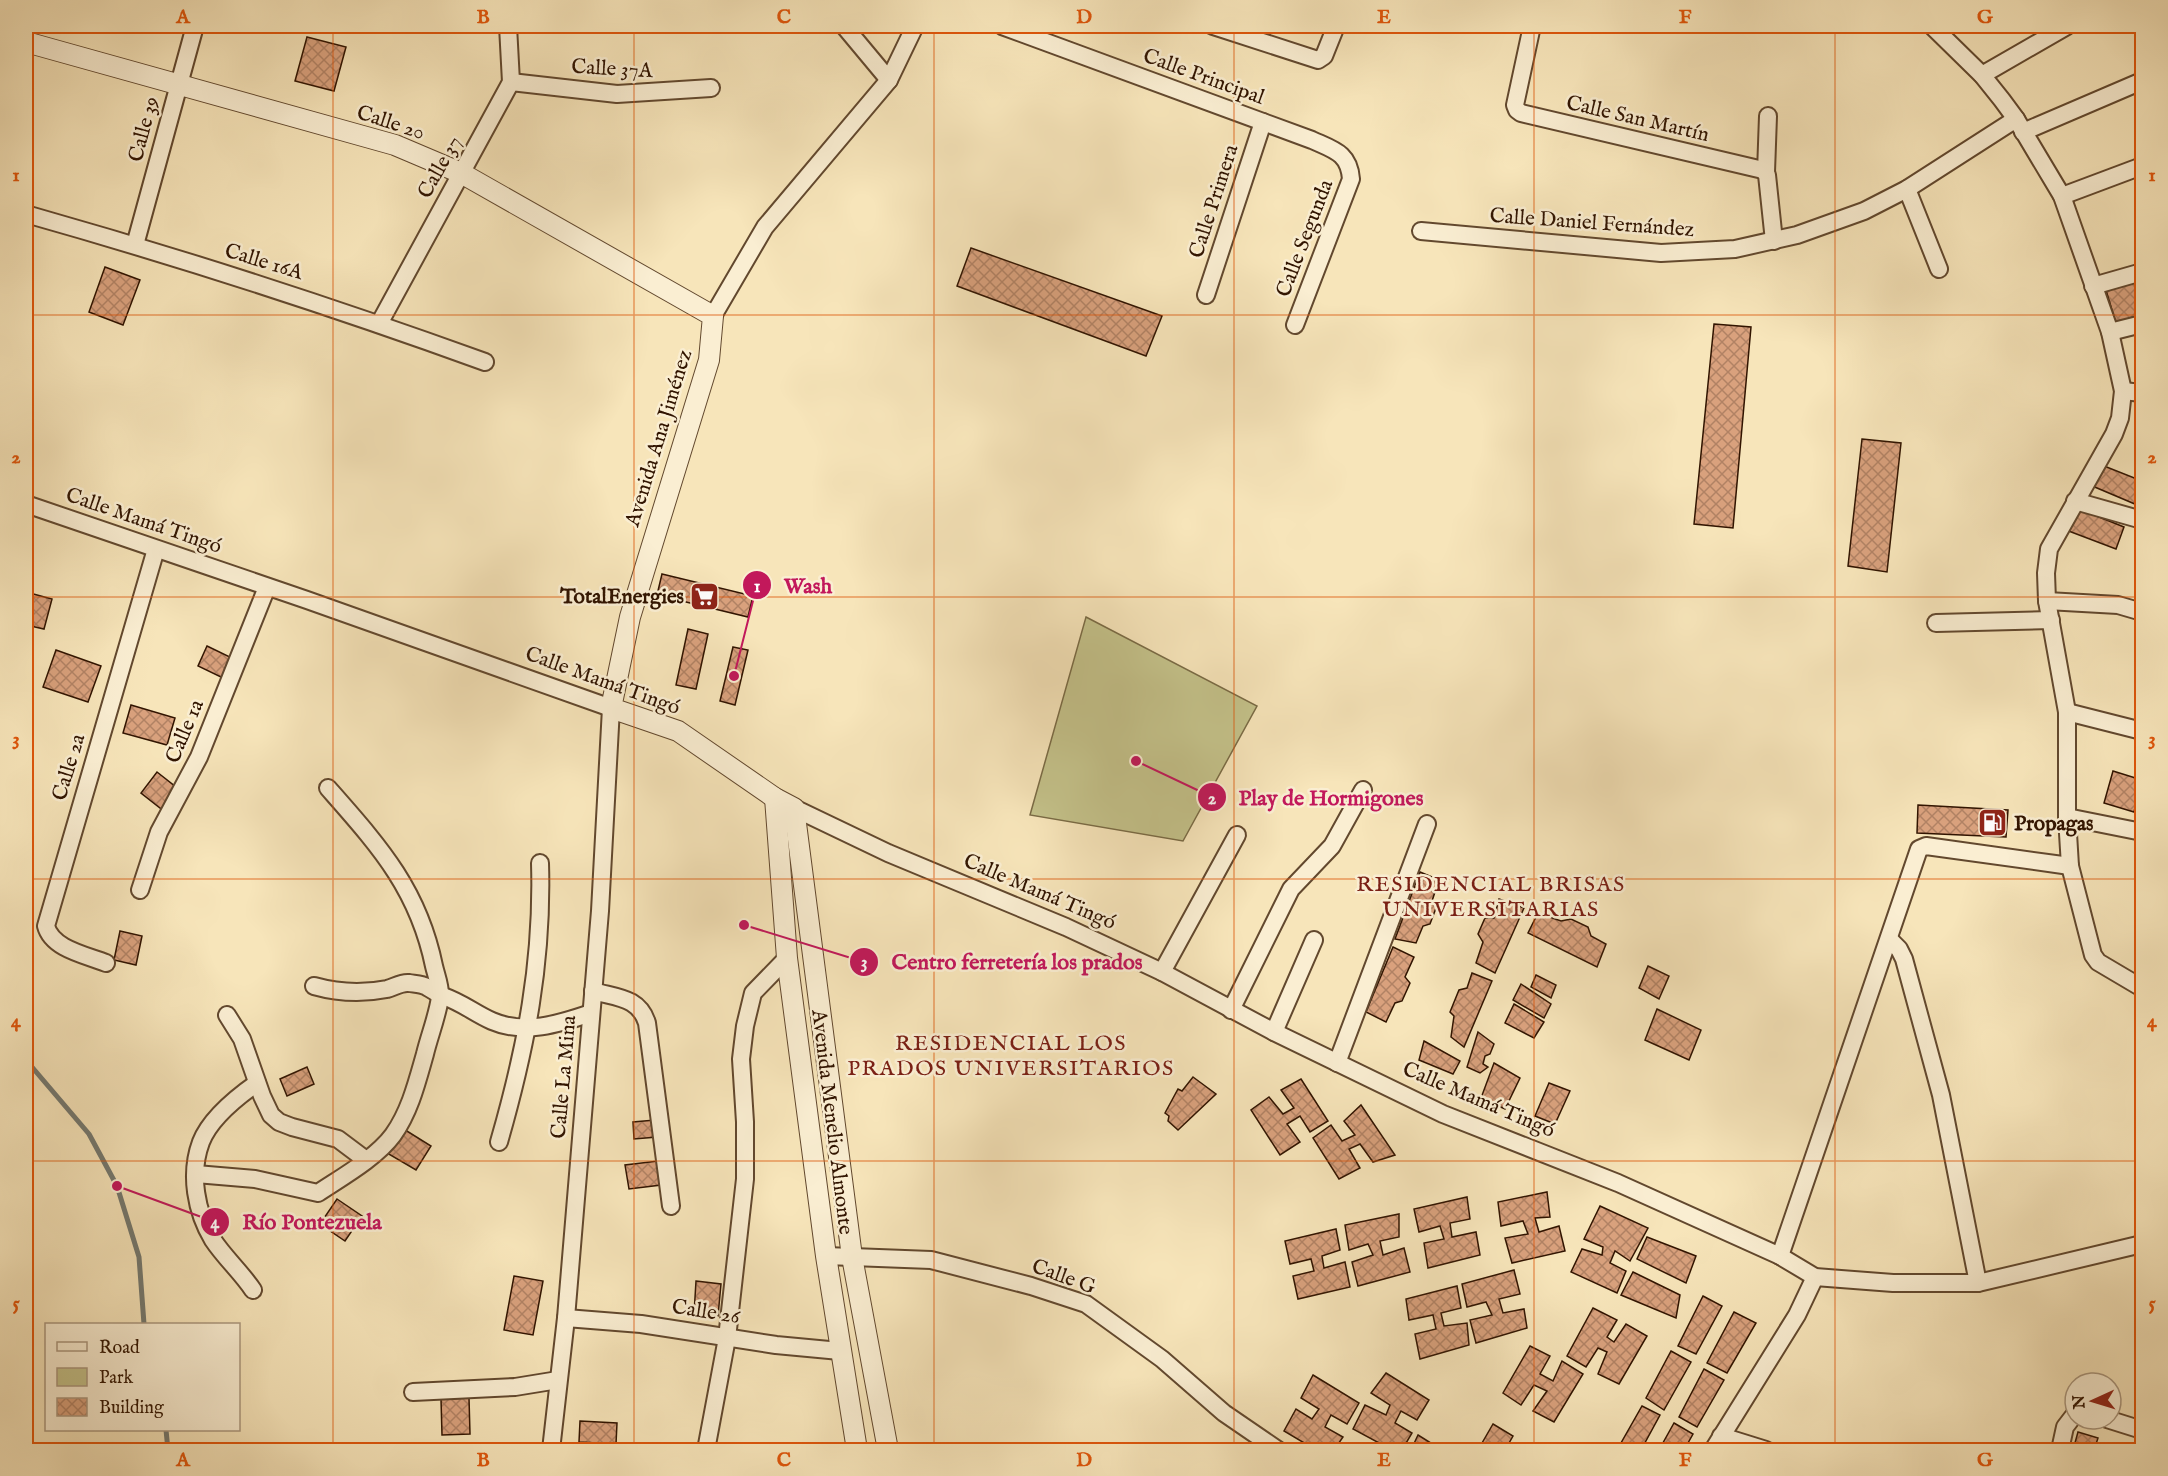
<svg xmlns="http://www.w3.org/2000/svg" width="2168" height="1476" font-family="'IM FELL English',serif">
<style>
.park{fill:#c4c28a;stroke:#7a6b45;stroke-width:1.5}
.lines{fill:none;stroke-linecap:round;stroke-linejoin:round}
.stream{stroke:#747970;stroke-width:5}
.building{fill:url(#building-cross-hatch);stroke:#311400;stroke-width:1.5}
.minor-casing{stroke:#62482e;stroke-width:20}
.tertiary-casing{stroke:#62482e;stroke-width:22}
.minor{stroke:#faeed2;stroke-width:16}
.tertiary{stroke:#faeed2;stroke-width:20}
.grid{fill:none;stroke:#df560b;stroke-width:1.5;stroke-opacity:0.55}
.labels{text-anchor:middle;stroke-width:5;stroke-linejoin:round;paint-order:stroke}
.street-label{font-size:21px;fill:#311400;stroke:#faeed2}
.poi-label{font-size:21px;font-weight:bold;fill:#311400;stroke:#faeed2;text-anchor:end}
.neighbourhood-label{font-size:22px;letter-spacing:1.5px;fill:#7a1f14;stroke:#faeed2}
.leader{fill:none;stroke:#c2185b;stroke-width:2}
.callout-dot{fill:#c2185b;stroke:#faeed2;stroke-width:2}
.mark-label{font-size:18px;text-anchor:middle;font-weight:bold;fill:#fff}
.callout-label{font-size:22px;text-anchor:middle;font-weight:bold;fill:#c2185b;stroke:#faeed2;stroke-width:5;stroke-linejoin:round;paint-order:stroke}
.neatline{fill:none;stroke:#df560b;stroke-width:2}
.grid-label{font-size:20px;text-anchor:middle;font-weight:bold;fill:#df560b}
</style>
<defs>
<pattern id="building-cross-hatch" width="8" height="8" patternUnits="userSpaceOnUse" patternTransform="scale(1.5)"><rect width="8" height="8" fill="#d9a17d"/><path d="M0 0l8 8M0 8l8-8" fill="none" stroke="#b18264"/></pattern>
</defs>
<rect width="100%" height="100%" fill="#f7e5ba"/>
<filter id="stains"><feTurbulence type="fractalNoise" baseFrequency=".00333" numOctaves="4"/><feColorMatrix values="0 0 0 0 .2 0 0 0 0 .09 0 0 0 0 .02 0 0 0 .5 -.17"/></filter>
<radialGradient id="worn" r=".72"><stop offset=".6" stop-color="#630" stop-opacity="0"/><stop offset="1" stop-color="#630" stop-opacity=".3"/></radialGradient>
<!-- park -->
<polygon class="park" points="1086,617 1257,706 1183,841 1030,815"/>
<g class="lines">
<!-- stream -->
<g class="stream">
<polyline points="26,1060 89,1134 117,1186 139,1257 144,1324"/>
<polyline points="166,1430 168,1450"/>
</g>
</g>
<!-- building -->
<g class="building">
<polygon points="307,37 346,47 334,91 295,81"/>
<polygon points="971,248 1162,316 1146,356 957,286"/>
<polygon points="105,267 140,280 123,325 89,312"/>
<polygon points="2142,275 2142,314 2116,323 2105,287"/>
<polygon points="1714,324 1751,327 1733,528 1694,524"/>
<polygon points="1862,439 1901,443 1887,572 1848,566"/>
<polygon points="2099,464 2142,481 2142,507 2090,485"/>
<polygon points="2074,507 2124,527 2116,549 2066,530"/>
<polygon points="662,574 753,596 748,617 657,595"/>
<polygon points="26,592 52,599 44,629 26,625"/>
<polygon points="688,629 708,634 696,689 676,685"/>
<polygon points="207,646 232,658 223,678 198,666"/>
<polygon points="733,647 748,650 735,705 720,701"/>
<polygon points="56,650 101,666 88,702 43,687"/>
<polygon points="131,705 175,718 167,745 123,733"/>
<polygon points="2113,771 2142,780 2134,812 2104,803"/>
<polygon points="157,772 181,791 165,812 141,793"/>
<polygon points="26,778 31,779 26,816"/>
<polygon points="1918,805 2008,810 2006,837 1917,833"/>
<polygon points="1420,872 1439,880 1432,901 1436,908 1430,924 1423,926 1416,943 1395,939"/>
<polygon points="1499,899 1524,908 1495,973 1476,963 1483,942 1478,934 1485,918 1494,918"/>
<polygon points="1538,913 1561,921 1571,919 1588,927 1591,936 1606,944 1597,967 1528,933"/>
<polygon points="120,931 142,936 136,965 114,960"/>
<polygon points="1393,947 1414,957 1405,977 1410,983 1402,1001 1395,1003 1386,1022 1366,1012"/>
<polygon points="1648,966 1669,976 1659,999 1639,988"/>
<polygon points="1472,973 1492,981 1464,1047 1451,1037 1454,1016 1450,1012 1459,990 1467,988"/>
<polygon points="1536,975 1556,985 1551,998 1531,987"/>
<polygon points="1521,984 1551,1004 1544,1018 1513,1000"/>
<polygon points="1514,1004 1544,1022 1534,1038 1505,1023"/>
<polygon points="1657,1009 1701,1030 1689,1060 1645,1040"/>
<polygon points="1478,1032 1494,1044 1490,1054 1485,1056 1483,1064 1488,1067 1480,1073 1467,1067"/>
<polygon points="1424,1041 1460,1061 1453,1074 1419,1060"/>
<polygon points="1494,1063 1520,1078 1505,1109 1481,1098"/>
<polygon points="307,1067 314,1084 287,1096 280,1079"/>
<polygon points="1193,1077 1216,1094 1178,1130 1168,1121 1169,1116 1165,1113 1178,1089 1182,1091"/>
<polygon points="1301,1079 1328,1121 1310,1132 1300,1116 1287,1124 1300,1142 1280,1155 1251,1110 1269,1097 1283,1114 1294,1108 1281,1090"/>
<polygon points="1549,1083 1570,1091 1555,1124 1535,1116"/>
<polygon points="1361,1105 1395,1155 1373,1162 1360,1144 1349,1149 1360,1168 1339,1179 1313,1138 1331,1125 1342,1141 1355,1135 1344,1121"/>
<polygon points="655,1120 657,1137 634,1139 633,1122"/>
<polygon points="402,1128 431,1146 416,1170 387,1153"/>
<polygon points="658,1161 661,1185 629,1189 625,1165"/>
<polygon points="1547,1192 1550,1217 1535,1218 1539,1232 1559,1226 1565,1251 1512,1263 1505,1238 1528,1234 1523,1221 1501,1226 1498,1202"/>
<polygon points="1467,1197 1470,1219 1450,1223 1452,1237 1476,1232 1480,1255 1428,1268 1424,1243 1444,1239 1440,1226 1419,1232 1414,1209"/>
<polygon points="337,1199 362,1216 345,1241 320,1224"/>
<polygon points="1600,1206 1648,1228 1630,1261 1615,1251 1610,1263 1626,1271 1617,1293 1571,1272 1582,1249 1602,1255 1603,1247 1584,1239"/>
<polygon points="1399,1214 1399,1237 1380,1241 1383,1255 1404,1248 1410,1272 1358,1286 1352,1262 1373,1255 1368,1244 1349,1250 1345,1225"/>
<polygon points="1336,1229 1340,1250 1322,1256 1324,1268 1345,1262 1350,1287 1298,1299 1293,1276 1314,1271 1311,1259 1290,1264 1285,1241"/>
<polygon points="1647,1237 1696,1256 1686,1283 1637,1259"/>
<polygon points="1514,1270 1520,1294 1499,1299 1503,1313 1524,1309 1527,1328 1476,1343 1470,1320 1492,1315 1486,1302 1467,1307 1462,1284"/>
<polygon points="1633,1272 1680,1295 1676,1318 1621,1295"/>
<polygon points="514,1276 543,1281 533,1335 504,1330"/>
<polygon points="696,1281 721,1284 718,1316 694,1314"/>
<polygon points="1457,1286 1461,1308 1441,1313 1444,1326 1467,1323 1469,1345 1420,1359 1415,1334 1436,1329 1433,1315 1409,1320 1406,1299"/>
<polygon points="1703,1296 1722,1306 1696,1354 1678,1346"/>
<polygon points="1593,1308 1617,1320 1607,1337 1614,1342 1626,1324 1647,1336 1619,1384 1598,1374 1607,1352 1598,1348 1586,1367 1567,1356"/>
<polygon points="1734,1312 1756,1323 1727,1373 1707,1363"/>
<polygon points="1530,1346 1550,1356 1540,1374 1553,1381 1562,1361 1583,1374 1554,1422 1533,1411 1547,1391 1534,1385 1521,1405 1503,1393"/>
<polygon points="1671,1351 1691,1362 1664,1410 1646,1398"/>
<polygon points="1704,1369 1724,1380 1697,1427 1679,1417"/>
<polygon points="1386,1373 1429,1400 1417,1420 1401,1411 1395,1423 1412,1433 1402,1450 1392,1450 1353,1429 1365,1405 1386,1415 1390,1405 1371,1393"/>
<polygon points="1313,1375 1359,1403 1347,1424 1331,1415 1325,1427 1343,1437 1334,1450 1316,1450 1284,1431 1296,1409 1312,1419 1319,1409 1301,1398"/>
<polygon points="469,1398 470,1434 442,1435 441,1399"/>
<polygon points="1642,1406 1660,1415 1641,1450 1617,1450"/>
<polygon points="580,1421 617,1423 616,1444 579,1442"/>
<polygon points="1674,1423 1693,1434 1684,1450 1659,1450"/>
<polygon points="1493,1424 1513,1436 1505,1450 1478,1450"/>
<polygon points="2078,1432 2098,1438 2094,1450 2073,1450"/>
<polygon points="1418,1435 1442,1450 1411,1450"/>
</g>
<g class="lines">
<defs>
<g id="minor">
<polyline points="844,26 889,80"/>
<path d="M1002 26 1312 140C1334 150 1349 153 1351 179L1295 325"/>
<polyline points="1213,26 1318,60 1324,56 1336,26"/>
<polyline points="1532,26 1515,105 1517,110 1521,113 1763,170 1767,175 1774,241"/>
<polyline points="1932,26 1982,75 2002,100 2016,119 2062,196 2110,332 2123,391 2120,418 2114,434 2049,549 2046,573 2047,601 2067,712 2067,817 2070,866 2093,955 2098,962 2142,988"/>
<polyline points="1982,75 2067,26"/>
<polyline points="511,82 617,94 711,88"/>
<polyline points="2023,132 2142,81"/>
<polyline points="1766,172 1768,116"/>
<polyline points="1907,189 1939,269"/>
<polyline points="2062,196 2142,166"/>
<path d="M26 214C182 258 333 307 485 362"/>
<polyline points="1421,231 1661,253 1735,249 1797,235 1864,211 1907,189 2016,119"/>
<polyline points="135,245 195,26"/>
<polyline points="2093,286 2142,272"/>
<polyline points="1206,295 1263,122"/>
<polyline points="713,316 765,227 889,80 915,26"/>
<polyline points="379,324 511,82 508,26"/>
<polyline points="2110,332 2142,324"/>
<polyline points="2123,391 2142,393"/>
<polyline points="2075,501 2142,520"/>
<polyline points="26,504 307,600 611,708 600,911 566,1318 551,1450"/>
<polyline points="2047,601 2118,605 2142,612"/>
<polyline points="1936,623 2051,620"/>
<polyline points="2067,712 2142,731"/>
<polyline points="794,808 888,853 1066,927 1162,972 1274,1032 1443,1114 1618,1183 1780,1256 1815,1277 1893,1283 1978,1283 2142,1244"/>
<polyline points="2067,817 2142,832"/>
<polyline points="140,890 159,832 199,757 267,587"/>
<polyline points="1890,940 1899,949 1904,959 1941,1095 1978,1283"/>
<path d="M106 963C86 955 52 949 46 926L156 549"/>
<polyline points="1162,972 1237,835"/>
<path d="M314 986C339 993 362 994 387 989 395 987 401 982 409 983 415 984 422 984 427 987 433 990 437 994 443 996 463 1003 474 1013 492 1021 524 1035 559 1024 591 1013"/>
<path d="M593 991C617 998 639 997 647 1023L671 1206"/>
<polyline points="1231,1010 1291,889 1332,846 1363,790"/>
<polyline points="227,1015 242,1039 262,1096 271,1115 279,1122 292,1127 338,1139 366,1160"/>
<polyline points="1274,1032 1314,940"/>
<polyline points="1337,1063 1427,824"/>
<path d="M499 1142C526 1048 543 962 540 863"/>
<path d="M196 1174 255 1179 318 1193C342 1177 376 1158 393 1135 410 1111 417 1082 425 1054 429 1037 438 1014 440 997 441 987 436 975 434 966 418 888 378 845 328 788"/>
<polyline points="826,1256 931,1260 1031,1286 1086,1304 1162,1359 1224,1413 1278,1450"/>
<polyline points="1780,1256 1919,849 1926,846 2070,866"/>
<path d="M253 1290C241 1272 225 1258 213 1240 196 1212 189 1174 201 1142 210 1119 237 1097 257 1083"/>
<polyline points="566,1318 641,1324 776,1345 840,1351"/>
<polyline points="413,1392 515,1387 558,1380"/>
<polyline points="2107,1419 2142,1430"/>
<polyline points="1721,1436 1766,1450"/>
<polyline points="706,1450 727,1338 745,1179 745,1122 741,1059 745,1026 753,993 787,958"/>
<polyline points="1713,1450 1797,1315 1815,1277"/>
<polyline points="2060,1450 2065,1427 2075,1414"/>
</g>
<g id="tertiary">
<polyline points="26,42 395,145 461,173 713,316 709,360 630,617 611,708 678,731 775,798 794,808 852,1257 888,1450"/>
<polyline points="775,798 787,958 826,1256 857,1450"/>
</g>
</defs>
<!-- minor casing -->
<use href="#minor" class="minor-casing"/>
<!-- tertiary casing -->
<use href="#tertiary" class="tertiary-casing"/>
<!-- minor -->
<use href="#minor" class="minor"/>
<!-- tertiary -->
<use href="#tertiary" class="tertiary"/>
</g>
<!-- grid -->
<path class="grid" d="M333 26V1450M634 26V1450M934 26V1450M1234 26V1450M1534 26V1450M1835 26V1450M26 315H2142M26 597H2142M26 879H2142M26 1161H2142"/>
<!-- icons -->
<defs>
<symbol id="supermarket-square" viewBox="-11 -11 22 22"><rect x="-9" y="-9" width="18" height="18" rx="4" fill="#8f2418" stroke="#faeed2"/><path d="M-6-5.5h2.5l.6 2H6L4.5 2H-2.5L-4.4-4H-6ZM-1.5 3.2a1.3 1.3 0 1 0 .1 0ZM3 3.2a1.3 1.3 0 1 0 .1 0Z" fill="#fff"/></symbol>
<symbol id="fuel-square" viewBox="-11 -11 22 22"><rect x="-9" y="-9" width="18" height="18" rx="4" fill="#8f2418" stroke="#faeed2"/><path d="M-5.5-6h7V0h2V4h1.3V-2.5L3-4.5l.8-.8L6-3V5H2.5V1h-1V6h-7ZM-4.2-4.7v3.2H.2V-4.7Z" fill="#fff"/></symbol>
</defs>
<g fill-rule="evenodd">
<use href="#supermarket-square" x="688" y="580" width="33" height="33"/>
<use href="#fuel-square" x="1976" y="806" width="33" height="33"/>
</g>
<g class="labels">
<!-- street labels -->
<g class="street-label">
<text transform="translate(612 68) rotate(3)" y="7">Calle 37A</text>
<text transform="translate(1204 76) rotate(20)" y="7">Calle Principal</text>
<text transform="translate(1638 118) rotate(13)" y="7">Calle San Martín</text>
<text transform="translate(391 122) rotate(18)" y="7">Calle 20</text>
<text transform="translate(143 129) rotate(-75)" y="7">Calle 39</text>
<text transform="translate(439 167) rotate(-61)" y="7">Calle 37</text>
<text transform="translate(1213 201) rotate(-72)" y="7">Calle Primera</text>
<text transform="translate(1592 222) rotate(4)" y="7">Calle Daniel Fernández</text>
<text transform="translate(1304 238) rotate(-69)" y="7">Calle Segunda</text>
<text transform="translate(264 261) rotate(17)" y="7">Calle 16A</text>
<text transform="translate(658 438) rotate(-73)" y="7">Avenida Ana Jiménez</text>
<text transform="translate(144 520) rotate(19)" y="7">Calle Mamá Tingó</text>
<text transform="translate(603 680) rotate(20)" y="7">Calle Mamá Tingó</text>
<text transform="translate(184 731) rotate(-67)" y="7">Calle 1a</text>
<text transform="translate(68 767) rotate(-73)" y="7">Calle 2a</text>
<text transform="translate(1040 891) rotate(23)" y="7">Calle Mamá Tingó</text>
<text transform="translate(563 1077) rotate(-85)" y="7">Calle La Mina</text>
<text transform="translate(1479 1099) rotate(23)" y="7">Calle Mamá Tingó</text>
<text transform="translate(833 1122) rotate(83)" y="7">Avenida Menelio Almonte</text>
<text transform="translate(1064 1276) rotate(20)" y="7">Calle G</text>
<text transform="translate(706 1311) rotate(9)" y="7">Calle 26</text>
</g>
<!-- poi labels -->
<g class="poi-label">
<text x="684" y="603">TotalEnergies</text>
<text x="2014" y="830" text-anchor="start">Propagas</text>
</g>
<!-- neighbourhood labels -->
<g class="neighbourhood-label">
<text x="1491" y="891">RESIDENCIAL BRISAS<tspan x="1491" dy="25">UNIVERSITARIAS</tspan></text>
<text x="1011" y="1050">RESIDENCIAL LOS<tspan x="1011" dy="25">PRADOS UNIVERSITARIOS</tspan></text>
</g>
</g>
<!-- callouts -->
<path class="leader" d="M734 676L757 585M1136 761L1212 797M744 925L864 962M117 1186L215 1222"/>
<g class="callout-dot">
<circle cx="734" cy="676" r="6"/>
<circle cx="1136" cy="761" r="6"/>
<circle cx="744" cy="925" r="6"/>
<circle cx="117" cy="1186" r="6"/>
<circle cx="757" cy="585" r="15"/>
<circle cx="1212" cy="797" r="15"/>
<circle cx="864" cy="962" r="15"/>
<circle cx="215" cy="1222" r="15"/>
</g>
<g class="mark-label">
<text x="757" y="592">1</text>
<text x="1212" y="804">2</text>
<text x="864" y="968">3</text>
<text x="215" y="1228">4</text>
</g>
<g class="callout-label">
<text x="808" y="593">Wash</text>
<text x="1331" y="805">Play de Hormigones</text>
<text x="1017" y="969">Centro ferretería los prados</text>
<text x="312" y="1229">Río Pontezuela</text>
</g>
<!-- margin -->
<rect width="2168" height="1476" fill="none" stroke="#f7e5ba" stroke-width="66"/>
<!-- legend -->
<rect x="45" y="1323" width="195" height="108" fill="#faeed2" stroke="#aa977e" stroke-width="1.5"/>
<rect x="57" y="1342" width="30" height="9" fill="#faeed2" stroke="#aa977e" stroke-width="1.5"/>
<text x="99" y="1353" font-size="18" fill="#311400">Road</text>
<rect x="57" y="1368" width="30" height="18" fill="#c4c28a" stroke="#aa977e" stroke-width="1.5"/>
<text x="99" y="1383" font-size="18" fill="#311400">Park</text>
<rect x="57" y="1398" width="30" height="18" fill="url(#building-cross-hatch)" stroke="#aa977e" stroke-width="1.5"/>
<text x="99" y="1413" font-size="18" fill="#311400">Building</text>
<!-- north arrow -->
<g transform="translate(2093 1401) rotate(266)"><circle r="28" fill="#faeed2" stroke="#aa977e" stroke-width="1.5"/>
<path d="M0-4.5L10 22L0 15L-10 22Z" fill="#8f2418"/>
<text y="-9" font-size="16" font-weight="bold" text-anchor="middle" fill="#311400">N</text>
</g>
<rect x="33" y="33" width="2102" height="1410" class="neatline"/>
<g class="grid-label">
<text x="183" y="23">A</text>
<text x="483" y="23">B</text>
<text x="784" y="23">C</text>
<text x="1084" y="23">D</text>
<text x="1384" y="23">E</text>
<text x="1685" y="23">F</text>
<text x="1985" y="23">G</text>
<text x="16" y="181">1</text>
<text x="2152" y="181">1</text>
<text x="16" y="463">2</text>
<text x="2152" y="463">2</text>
<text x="16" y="745">3</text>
<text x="2152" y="745">3</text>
<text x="16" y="1027">4</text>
<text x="2152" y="1027">4</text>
<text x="16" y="1309">5</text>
<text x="2152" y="1309">5</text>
<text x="183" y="1466">A</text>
<text x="483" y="1466">B</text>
<text x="784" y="1466">C</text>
<text x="1084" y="1466">D</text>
<text x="1384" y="1466">E</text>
<text x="1685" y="1466">F</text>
<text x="1985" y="1466">G</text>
</g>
<rect width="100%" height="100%" filter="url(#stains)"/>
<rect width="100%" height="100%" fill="url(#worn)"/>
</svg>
